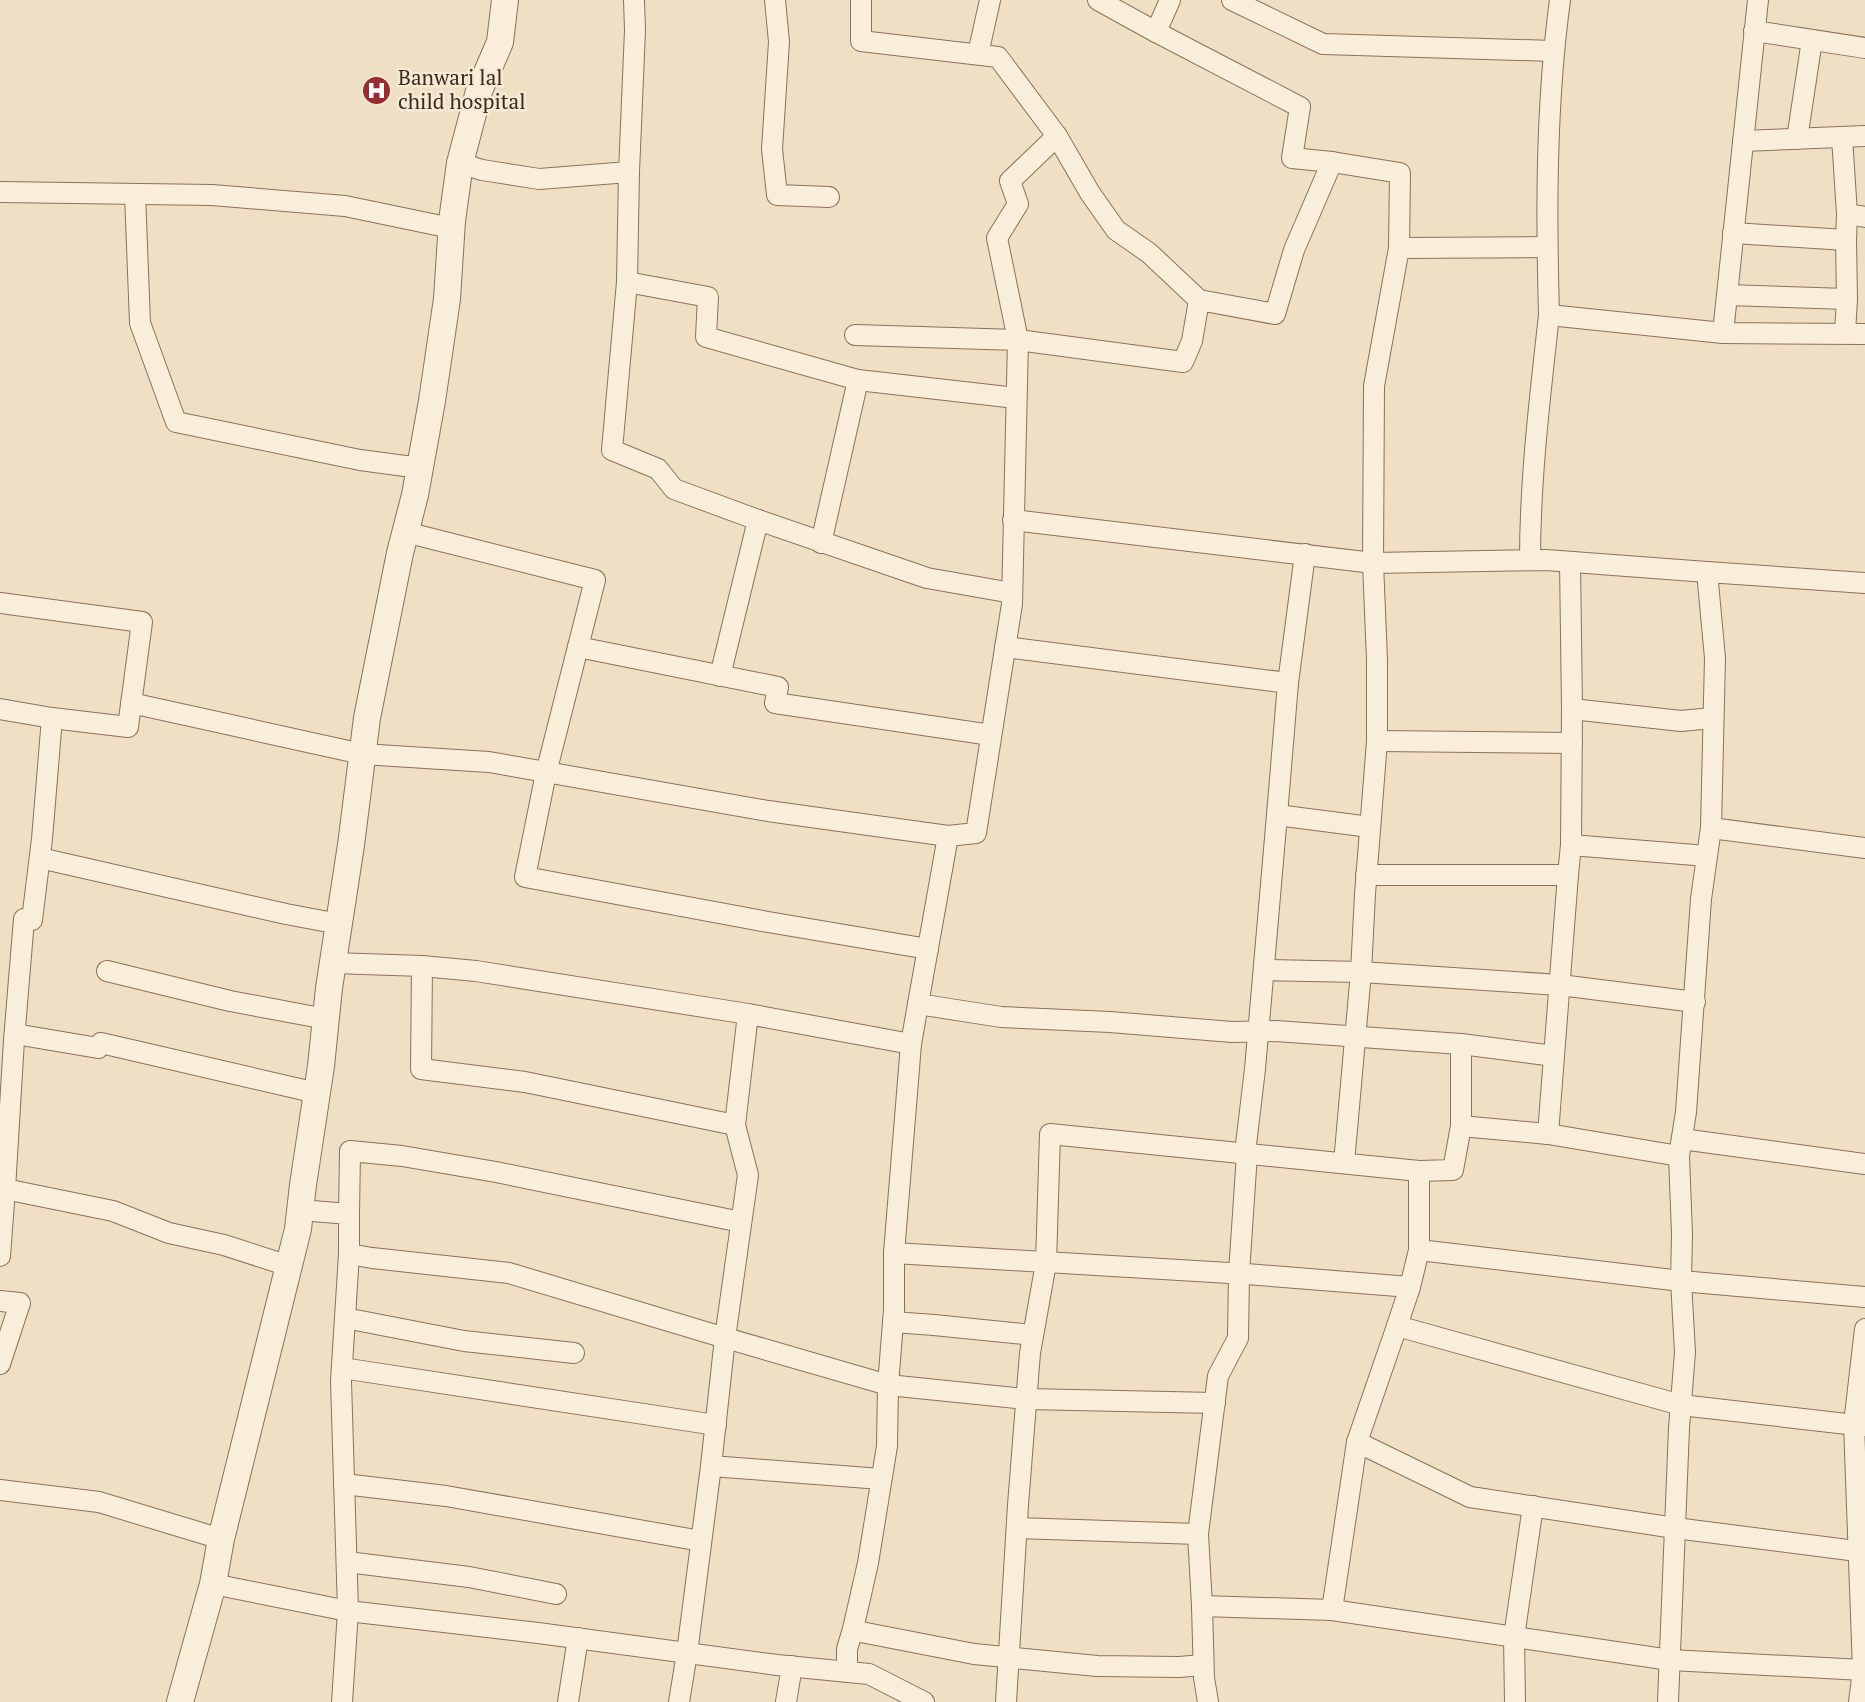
<svg xmlns="http://www.w3.org/2000/svg" width="1865" height="1702" font-family="'PT Serif',serif">
<style>
.lines{fill:none;stroke-linecap:round;stroke-linejoin:round}
.minor-casing{stroke:#8a715b;stroke-width:22}
.tertiary-casing{stroke:#8a715b;stroke-width:28}
.minor{stroke:#f9eed9;stroke-width:20}
.tertiary{stroke:#f9eed9;stroke-width:26}
.labels{text-anchor:middle;stroke-width:5;stroke-linejoin:round;paint-order:stroke}
.poi-label{font-size:21px;fill:#3a2a1f;stroke:#f6ead5;text-anchor:start}
</style>
<rect width="100%" height="100%" fill="#efe0c5"/>
<g class="lines">
<defs>
<g id="minor">
<polyline points="775,0 779,42 772,149 777,195 829,197"/>
<polyline points="861,0 861,41 998,57 1057,136 1010,181 1018,204 997,238 1018,340 1012,604 976,833 948,836"/>
<polyline points="1098,0 1156,32 1170,0"/>
<polyline points="1232,0 1323,44 1553,51"/>
<path d="M1560 0C1546 104 1546 210 1549 315L1723 333 1865 334"/>
<polyline points="1754,31 1865,48"/>
<polyline points="1156,32 1300,107 1292,158 1332,162"/>
<polyline points="978,54 990,0"/>
<polyline points="1057,136 1090,193 1116,230 1149,253 1199,300"/>
<polyline points="1842,137 1847,214 1865,217"/>
<polyline points="1797,139 1812,40"/>
<polyline points="1743,141 1865,136"/>
<polyline points="460,163 482,170 539,179 629,172 627,282"/>
<polyline points="629,172 635,30 634,0"/>
<polyline points="0,192 212,195 345,206 451,228"/>
<polyline points="135,194 140,323 176,422 360,460 420,468"/>
<polyline points="1733,233 1846,240 1847,214"/>
<polyline points="1846,240 1847,299"/>
<polyline points="1399,248 1547,247"/>
<polyline points="1727,295 1847,299 1845,333"/>
<polyline points="1723,333 1758,0"/>
<polyline points="855,335 1018,340 1183,362 1192,341 1199,300 1275,314 1294,250 1332,162 1400,173 1399,248 1374,386 1373,563 1377,660 1377,741 1365,894 1361,972 1344,1163"/>
<polyline points="1013,520 1373,563 1546,560 1707,572"/>
<polyline points="405,532 595,580 546,773 525,877 768,922 928,949"/>
<polyline points="821,543 858,380"/>
<path d="M1530 560C1530 478 1540 397 1549 315"/>
<polyline points="1570,562 1572,709 1681,721 1712,718"/>
<polyline points="1012,593 927,578 758,520 674,489 658,469 612,450 627,282 708,297 706,337 858,380 1016,398"/>
<polyline points="0,603 142,622 128,727 52,718 42,839 32,920 24,919 14,1040 5,1189 113,1211 169,1233 224,1245 289,1266"/>
<polyline points="578,647 778,687 775,703 991,735"/>
<polyline points="1005,647 1288,683"/>
<polyline points="720,676 758,520"/>
<polyline points="131,703 362,754 489,762 768,811 948,836 918,1004 1001,1017 1110,1022 1232,1032 1276,1031 1461,1044 1461,1126 1548,1134 1679,1156"/>
<polyline points="0,709 52,718"/>
<polyline points="1377,741 1572,743"/>
<polyline points="1277,815 1288,683 1305,554"/>
<polyline points="1711,828 1865,848"/>
<polyline points="1571,845 1707,856"/>
<polyline points="40,858 286,914 339,924"/>
<polyline points="1366,875 1568,875 1571,845 1572,709"/>
<polyline points="333,963 422,966 421,1069 525,1082 735,1125 748,1014 911,1044"/>
<polyline points="422,966 476,971 748,1014"/>
<polyline points="1264,970 1361,972 1560,985 1695,1002"/>
<polyline points="107,971 230,1001 326,1019"/>
<polyline points="15,1034 98,1048 101,1043 317,1093"/>
<polyline points="1461,1044 1554,1056"/>
<polyline points="1548,1134 1568,875"/>
<polyline points="1682,1139 1865,1164"/>
<polyline points="1245,1153 1255,1069 1277,815 1370,827"/>
<polyline points="0,1188 5,1189 0,1256"/>
<polyline points="300,1210 349,1214 349,1254 372,1258 509,1273 712,1334 888,1385 1026,1399 1215,1403"/>
<polyline points="349,1214 350,1151 402,1156 496,1172 741,1222"/>
<polyline points="1419,1250 1681,1281 1865,1297"/>
<polyline points="894,1253 1246,1274 1410,1287 1419,1250 1419,1171 1453,1170 1461,1126"/>
<polyline points="1410,1287 1397,1326 1681,1405 1865,1426"/>
<polyline points="0,1301 20,1303 0,1364"/>
<polyline points="345,1318 464,1341 574,1353"/>
<polyline points="893,1322 934,1325 1033,1335"/>
<polyline points="1865,1329 1854,1424 1863,1670 1865,1670"/>
<polyline points="342,1368 716,1425"/>
<polyline points="1357,1442 1397,1326"/>
<polyline points="711,1466 725,1338 748,1175 735,1125"/>
<polyline points="344,1484 446,1496 701,1541"/>
<polyline points="0,1490 99,1502 221,1539"/>
<polyline points="1017,1528 1198,1534 1202,1606"/>
<polyline points="1198,1534 1218,1376 1238,1338 1239,1273 1247,1154"/>
<polyline points="347,1562 469,1577 556,1594"/>
<polyline points="213,1584 348,1611 538,1633 777,1665 869,1674 924,1702"/>
<polyline points="853,1629 861,1632 974,1654 1097,1666 1179,1667 1203,1665"/>
<polyline points="847,1672 847,1649 853,1629 868,1563 887,1446 888,1385 894,1310 894,1253 911,1044 918,1004"/>
<polyline points="342,1702 348,1611 341,1381 349,1254"/>
<polyline points="568,1702 578,1638"/>
<polyline points="679,1702 687,1653 711,1466 881,1479"/>
<polyline points="786,1702 792,1666"/>
<polyline points="1006,1702 1018,1505 1030,1353 1046,1263 1050,1134 1419,1171"/>
<polyline points="1208,1702 1204,1678 1202,1606 1332,1610"/>
<polyline points="1515,1702 1514,1637 1533,1506"/>
<polyline points="1668,1702 1679,1428 1685,1352 1681,1281 1682,1234 1679,1156 1686,1112 1701,899 1711,828 1715,658 1707,572 1865,583"/>
<polyline points="1859,1702 1863,1670 1670,1660 1332,1610 1357,1442 1470,1497 1675,1528 1865,1552"/>
</g>
<polyline id="tertiary" points="180,1702 213,1584 221,1539 298,1229 303,1185 321,1066 329,988 351,845 367,718 400,553 415,495 432,401 447,299 452,221 460,163 479,91 500,42 505,0"/>
</defs>
<!-- minor casing -->
<use href="#minor" class="minor-casing"/>
<!-- tertiary casing -->
<use href="#tertiary" class="tertiary-casing"/>
<!-- minor -->
<use href="#minor" class="minor"/>
<!-- tertiary -->
<use href="#tertiary" class="tertiary"/>
</g>
<!-- icons -->
<defs>
<symbol id="hospital-disc" viewBox="-11 -11 22 22"><circle r="9.5" fill="#9a2a32" stroke="#f6ead5"/><path d="M-5-5h3v3.5h4V-5h3V5h-3V1.5h-4V5h-3Z" fill="#fff"/></symbol>
</defs>
<g fill-rule="evenodd">
<use href="#hospital-disc" x="360" y="74" width="33" height="33"/>
</g>
<g class="labels">
<!-- poi labels -->
<g class="poi-label">
<text x="398" y="85">Banwari lal<tspan x="398" dy="24">child hospital</tspan></text>
</g>
</g>
</svg>
